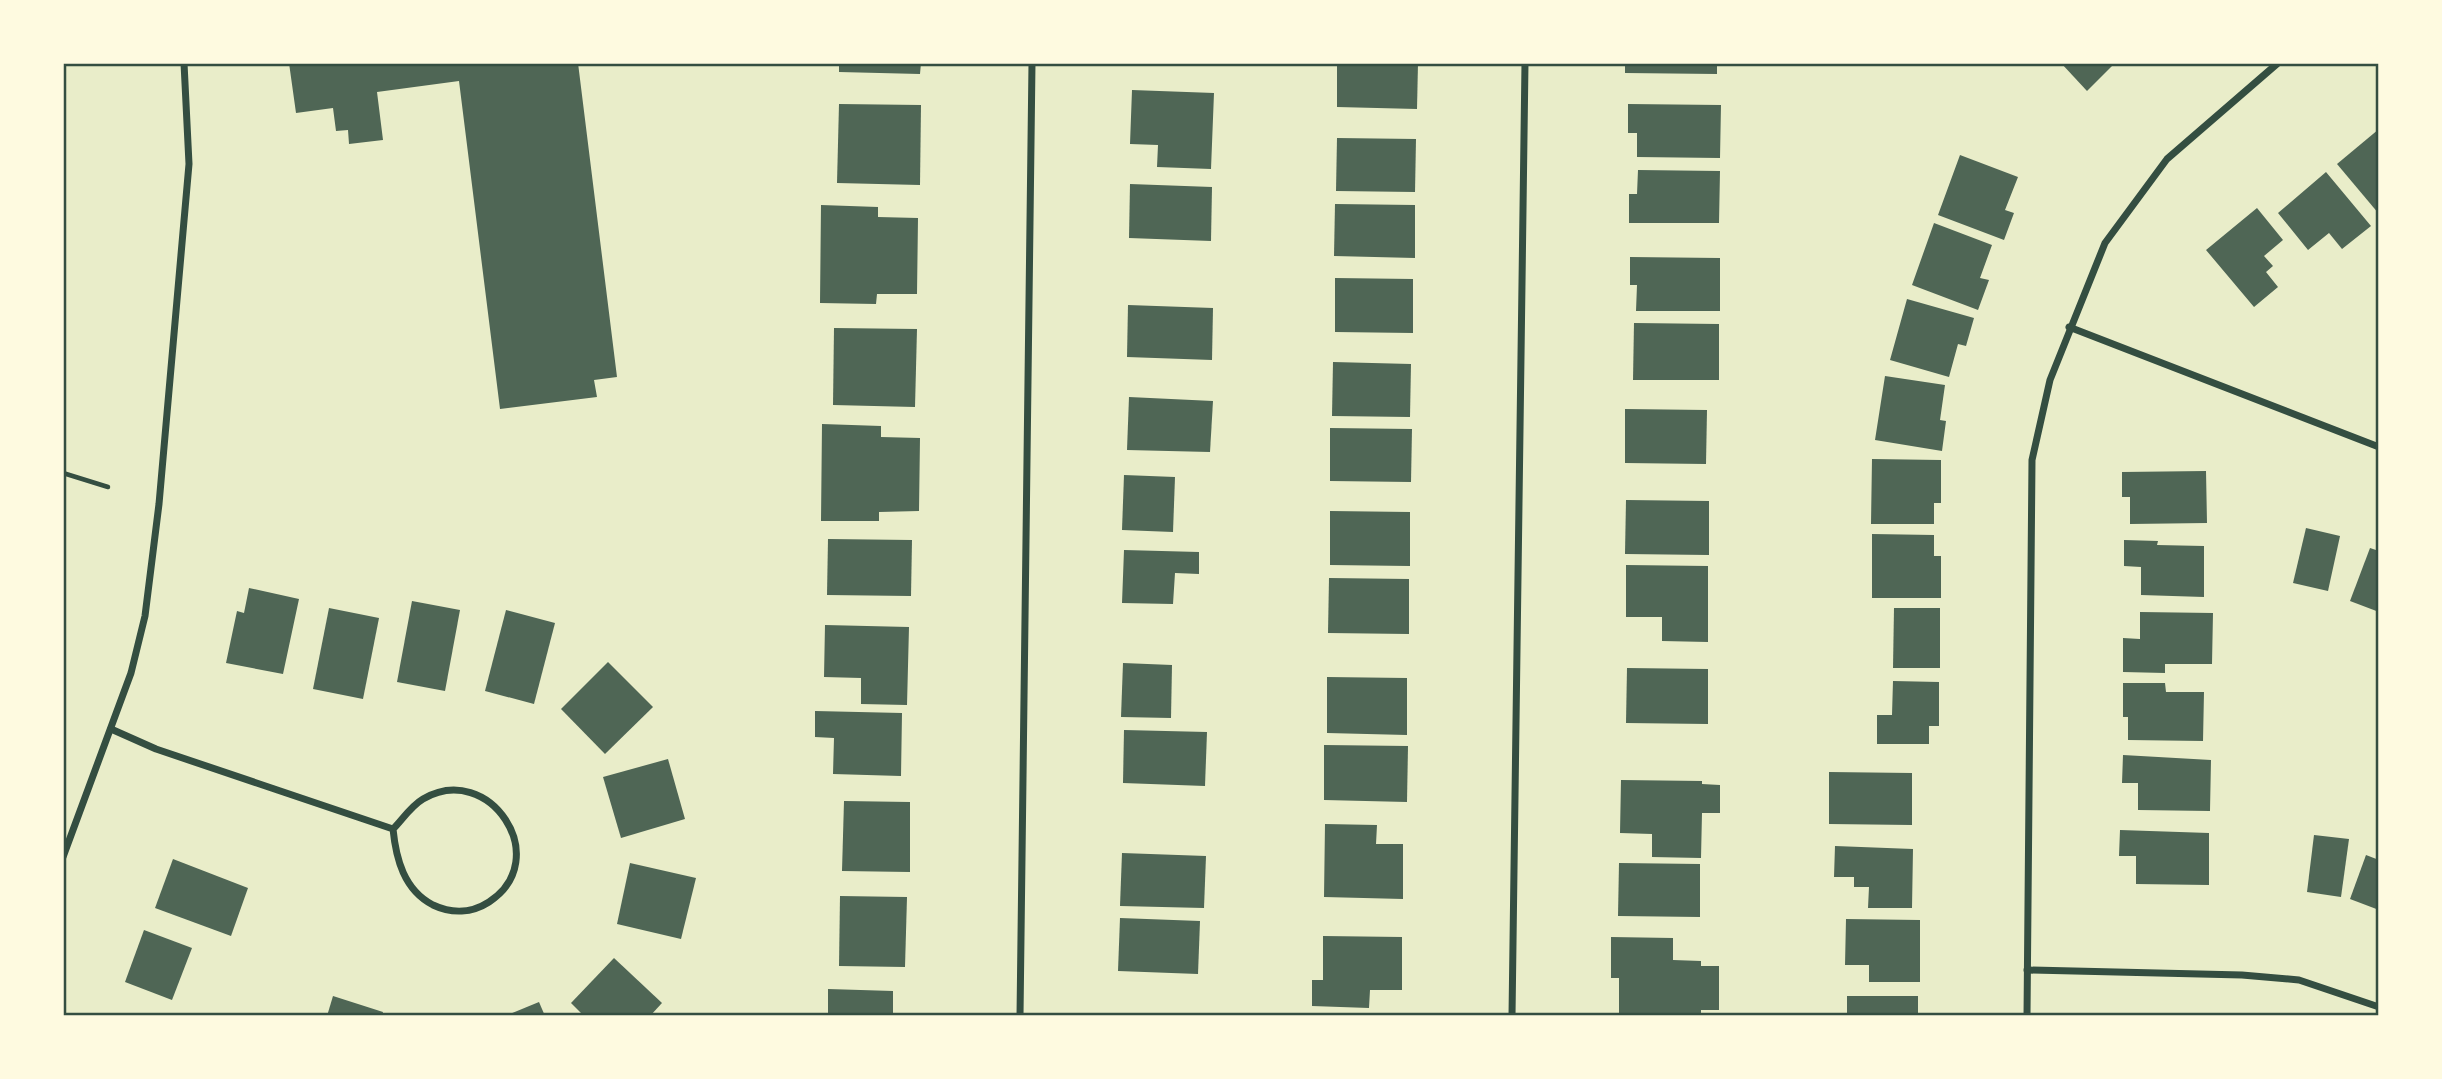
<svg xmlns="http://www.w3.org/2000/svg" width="2442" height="1079" font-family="Bitter,serif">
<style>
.building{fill:#4f6655}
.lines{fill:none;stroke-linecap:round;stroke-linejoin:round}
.path{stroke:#344e41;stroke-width:4.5}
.minor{stroke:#344e41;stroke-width:7}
.neatline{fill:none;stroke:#344e41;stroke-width:2.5}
</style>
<rect width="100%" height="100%" fill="#e9edc9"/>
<!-- building -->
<g class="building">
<polygon points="289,63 578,63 617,377 594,380 597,397 500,409 459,81 377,92 383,140 349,144 348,130 336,131 333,108 296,113"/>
<polygon points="839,63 921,63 920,74 839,72"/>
<polygon points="1337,63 1418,63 1417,109 1337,107"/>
<polygon points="1625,63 1717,63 1717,74 1625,73"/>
<polygon points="2061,63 2115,63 2087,91"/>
<polygon points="1132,90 1214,93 1211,169 1157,167 1158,145 1130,144"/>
<polygon points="839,104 921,105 920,185 837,183"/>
<polygon points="1628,104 1721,105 1720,158 1637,157 1637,133 1628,133"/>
<polygon points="2379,129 2379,214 2337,164"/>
<polygon points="1337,138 1416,139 1415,192 1336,191"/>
<polygon points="1960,155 2018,177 2005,210 2014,213 2004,240 1938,215"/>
<polygon points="1638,170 1720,171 1719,223 1629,223 1629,194 1637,194"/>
<polygon points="2326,172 2371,226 2342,249 2329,233 2308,250 2278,213"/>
<polygon points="1130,184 1212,187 1211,241 1129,238"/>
<polygon points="1335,204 1415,205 1415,258 1334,256"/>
<polygon points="821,205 878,207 878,217 918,218 917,294 877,294 876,304 820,303"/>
<polygon points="2257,208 2283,240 2264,256 2273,266 2266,272 2278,287 2254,307 2206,250"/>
<polygon points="1934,223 1992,245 1980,278 1989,280 1978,310 1912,285"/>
<polygon points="1630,257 1720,258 1720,311 1636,311 1637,285 1630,285"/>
<polygon points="1335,278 1413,279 1413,333 1335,332"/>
<polygon points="1907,299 1974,318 1966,346 1958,344 1949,377 1890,360"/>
<polygon points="1128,305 1213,308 1212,360 1127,357"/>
<polygon points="1634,323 1719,324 1719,380 1633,380"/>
<polygon points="834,328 917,329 915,407 833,405"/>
<polygon points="1333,362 1411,364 1410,417 1332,416"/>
<polygon points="1885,376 1945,385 1940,420 1946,421 1942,451 1875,440"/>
<polygon points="1129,397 1213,401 1210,452 1127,450"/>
<polygon points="1625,409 1707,410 1706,464 1625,463"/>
<polygon points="822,424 881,426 881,437 920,438 919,511 879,512 879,521 821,521"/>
<polygon points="1330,428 1412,429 1411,482 1330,481"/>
<polygon points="1872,459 1941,460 1941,503 1934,503 1934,524 1871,524"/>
<polygon points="2206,471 2207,523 2130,524 2130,497 2122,497 2122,472"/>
<polygon points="1124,475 1175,477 1173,532 1122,530"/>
<polygon points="1626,500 1709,501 1709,555 1625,554"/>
<polygon points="1330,511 1410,512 1410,566 1330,565"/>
<polygon points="2306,528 2340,536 2328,591 2293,583"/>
<polygon points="1872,534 1934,535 1934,556 1941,556 1941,598 1872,598"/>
<polygon points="828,539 912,540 911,596 827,595"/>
<polygon points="2124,540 2158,541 2157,545 2204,546 2204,597 2141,595 2141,567 2124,566"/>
<polygon points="2370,548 2379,551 2379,612 2350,601"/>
<polygon points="1124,550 1199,552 1199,574 1175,573 1173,604 1122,603"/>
<polygon points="1626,565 1708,566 1708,642 1662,641 1662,617 1626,617"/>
<polygon points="1329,578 1409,579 1409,634 1328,633"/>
<polygon points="249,588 299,599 283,674 226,663 237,611 244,613"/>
<polygon points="412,601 460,610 445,691 397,682"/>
<polygon points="329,608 379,618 363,699 313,689"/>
<polygon points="1894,608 1940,608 1940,668 1893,668"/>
<polygon points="506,610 555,623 534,704 485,691"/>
<polygon points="2140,612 2213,613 2212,664 2165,664 2165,673 2123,672 2123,638 2140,639"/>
<polygon points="825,625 909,627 907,705 861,704 861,678 824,677"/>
<polygon points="608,662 653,707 605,754 561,709"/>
<polygon points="1123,663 1172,665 1171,718 1121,717"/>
<polygon points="1627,668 1708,669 1708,724 1626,723"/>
<polygon points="1327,677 1407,678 1407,735 1327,733"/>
<polygon points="1893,681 1939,682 1939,726 1929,726 1929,744 1877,744 1877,715 1892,715"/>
<polygon points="2123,683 2165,683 2166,692 2204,692 2203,741 2128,740 2128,717 2123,717"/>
<polygon points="815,711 902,713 901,776 833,774 834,738 815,737"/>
<polygon points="1124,730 1207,732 1205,786 1123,783"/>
<polygon points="1324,745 1408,746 1407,802 1324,800"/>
<polygon points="2123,755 2211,760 2210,811 2138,810 2138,783 2122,783"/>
<polygon points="668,759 685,819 621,838 603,777"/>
<polygon points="1829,772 1912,773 1912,825 1829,824"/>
<polygon points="1621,780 1702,781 1702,784 1720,785 1720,813 1702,813 1701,858 1652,857 1652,834 1620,833"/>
<polygon points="844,801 910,802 910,872 842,871"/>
<polygon points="1325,824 1377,825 1376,844 1403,844 1403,899 1324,897"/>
<polygon points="2120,830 2209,833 2209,885 2136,884 2136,856 2119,856"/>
<polygon points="2314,835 2349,839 2341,897 2307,892"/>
<polygon points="1835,846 1913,849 1912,908 1868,908 1869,887 1854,887 1854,877 1834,877"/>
<polygon points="1122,853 1206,856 1204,908 1120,906"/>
<polygon points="2366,855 2379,860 2379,910 2350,899"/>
<polygon points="173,859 248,888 231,936 155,908"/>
<polygon points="630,863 696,878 681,939 617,924"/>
<polygon points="1619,863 1700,864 1700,917 1618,916"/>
<polygon points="840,896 907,897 905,967 839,966"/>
<polygon points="1120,918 1200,921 1198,974 1118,971"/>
<polygon points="1846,919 1920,920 1920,982 1869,982 1869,965 1845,965"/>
<polygon points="144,930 192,948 172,1000 125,982"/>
<polygon points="1323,936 1402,937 1402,990 1370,990 1369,1008 1312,1006 1312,980 1323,980"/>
<polygon points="1611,937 1673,938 1673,960 1701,961 1701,966 1719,966 1719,1010 1701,1010 1701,1015 1619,1014 1619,978 1611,978"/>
<polygon points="614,958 662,1003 650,1016 584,1016 571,1003"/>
<polygon points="828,989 893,991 893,1016 828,1016"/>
<polygon points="333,996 383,1012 382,1016 327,1016"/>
<rect x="1847" y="996" width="71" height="20"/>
<polygon points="539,1002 545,1016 505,1016"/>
</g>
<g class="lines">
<!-- path -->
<polyline class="path" points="63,473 108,487"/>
<!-- minor -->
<g class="minor">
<polyline points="2069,327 2379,447"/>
<path d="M111 729 156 749 393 829C396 859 404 890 433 905 452 914 472 913 489 902 555 859 489 760 423 799 411 806 402 820 393 829"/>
<polyline points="63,857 131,673 145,616 159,504 189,164 184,63"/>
<polyline points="2027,970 2242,975 2299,980 2379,1007"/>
<polyline points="1020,1016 1032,63"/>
<polyline points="1512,1016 1525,63"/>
<polyline points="2027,1016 2032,460 2050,380 2105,243 2167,159 2278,63"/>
</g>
</g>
<!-- border -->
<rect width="2442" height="1079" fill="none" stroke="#fefae0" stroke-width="130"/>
<rect x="65" y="65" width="2312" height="949" class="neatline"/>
</svg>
